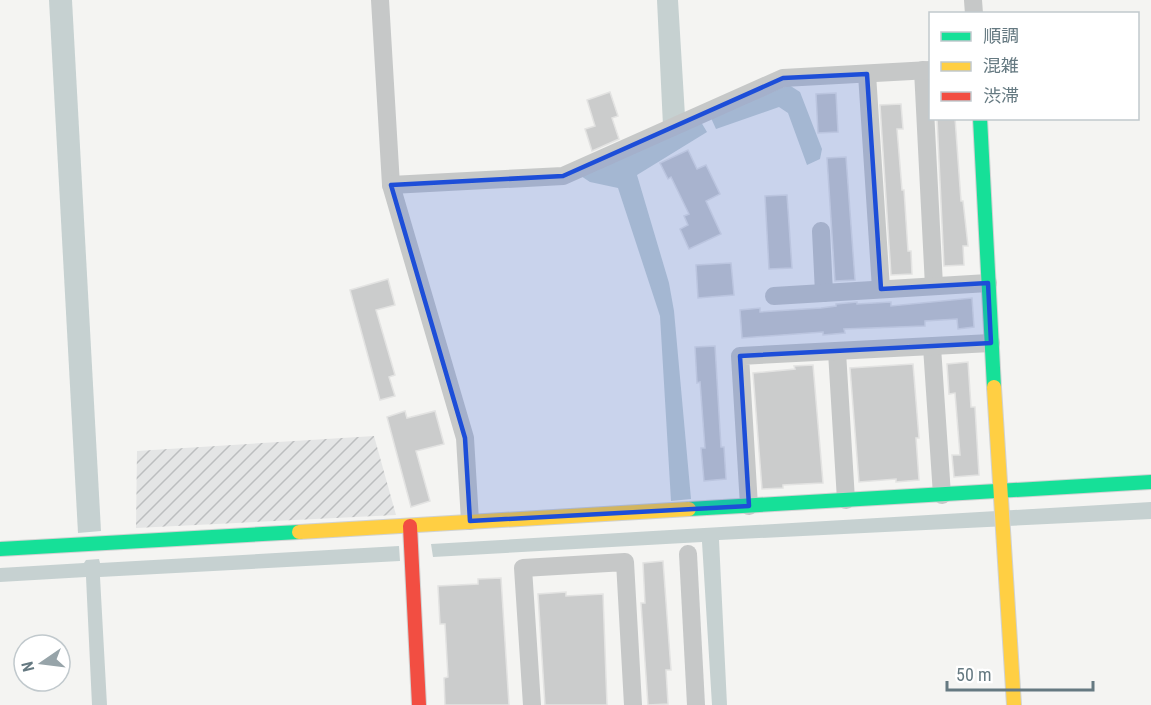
<svg xmlns="http://www.w3.org/2000/svg" width="1151" height="705" font-family="'Roboto Condensed','Noto Sans JP',sans-serif">
<style>
.industrial{fill:url(#industrial-furrows)}
.water{fill:#c6d1d1}
.building{fill:#cbcccc;stroke:#e3e3e2;stroke-width:1.5}
.lines{fill:none;stroke-linecap:round;stroke-linejoin:round}
.fast-casing{stroke:#d0d2d2;stroke-width:16}
.slow-casing{stroke:#d0d2d2;stroke-width:16}
.jam-casing{stroke:#d0d2d2;stroke-width:16}
.street{stroke:#c6c8c8;stroke-width:18}
.fast{stroke:#16e098;stroke-width:14}
.slow{stroke:#ffcf43;stroke-width:14}
.jam{stroke:#f24e42;stroke-width:14}
.marked{fill:#1d4ed8;fill-opacity:0.2;stroke:#1d4ed8;stroke-width:4.5;stroke-linejoin:round}
</style>
<defs>
<pattern id="industrial-furrows" width="10" height="10" patternUnits="userSpaceOnUse" patternTransform="scale(1.5)"><rect width="10" height="10" fill="#e4e5e5"/><path d="M-1 1l2-2M0 10L10 0M9 11l2-2" fill="none" stroke="#bcbebf"/></pattern>
</defs>
<rect width="100%" height="100%" fill="#f4f4f2"/>
<!-- industrial -->
<polygon class="industrial" points="374,436 396,515 136,528 137,451"/>
<!-- water -->
<g class="water">
<polygon points="49,0 72,0 101,531 78,533"/>
<polygon points="657,0 678,0 685,116 701,122 707,132 637,175 669,283 674,311 691,499 671,501 660,316 618,188 590,182 581,176 663,126"/>
<polygon points="789,85 800,92 822,149 820,159 807,165 788,113 779,107 716,129 711,118"/>
<polygon points="1151,502 1151,519 719,540 727,705 712,705 702,542 433,557 431,544"/>
<polygon points="399,546 400,561 100,577 107,705 92,705 86,577 0,582 0,568 84,563 86,560 99,559 100,563"/>
</g>
<!-- building -->
<g class="building">
<polygon points="610,92 618,116 612,118 619,139 592,151 585,129 595,126 587,100"/>
<polygon points="836,93 838,132 818,133 816,94"/>
<polygon points="901,104 903,129 897,129 902,190 904,190 908,251 911,251 912,274 891,275 880,105"/>
<polygon points="937,118 955,118 961,201 963,201 968,246 963,246 964,265 944,266"/>
<polygon points="688,150 697,169 706,165 720,194 706,201 721,234 689,249 680,229 688,225 684,216 689,214 671,177 668,179 660,163"/>
<polygon points="846,157 855,280 835,281 827,158"/>
<polygon points="787,195 792,268 769,269 765,196"/>
<polygon points="731,263 734,295 698,298 696,265"/>
<polygon points="388,279 395,305 376,310 395,375 389,377 395,396 380,400 350,290"/>
<polygon points="972,298 974,327 958,329 957,319 925,321 925,326 844,329 845,333 823,335 823,332 742,338 740,310 760,308 760,312 821,308 836,306 836,304 857,302 857,304 891,302 891,306"/>
<polygon points="715,346 721,447 724,447 726,479 704,481 701,448 705,448 700,382 697,383 695,347"/>
<polygon points="968,362 971,407 975,407 979,475 954,477 952,455 960,455 955,393 949,394 947,364"/>
<polygon points="913,364 919,438 916,438 919,480 896,482 896,479 859,482 850,368"/>
<polygon points="813,365 823,483 783,485 783,488 762,489 753,373 795,369 794,366"/>
<polygon points="405,411 407,418 435,411 444,444 416,451 430,501 411,507 387,417"/>
<polygon points="663,561 671,670 666,670 668,704 648,705 641,603 645,603 643,563"/>
<polygon points="501,578 509,705 445,705 444,678 448,677 445,624 440,624 438,586 478,584 478,579"/>
<polygon points="566,592 566,596 603,594 607,705 545,705 538,594"/>
</g>
<g class="lines">
<defs>
<g id="fast">
<polyline points="980,118 994,387"/>
<polyline points="689,509 1151,482"/>
<polyline points="0,549 299,532"/>
</g>
<g id="slow">
<polyline points="994,387 1014,705"/>
<polyline points="299,532 689,509"/>
</g>
<polyline id="jam" points="410,526 419,705"/>
</defs>
<!-- fast casing -->
<use href="#fast" class="fast-casing"/>
<!-- slow casing -->
<use href="#slow" class="slow-casing"/>
<!-- jam casing -->
<use href="#jam" class="jam-casing"/>
<!-- street -->
<g class="street">
<polyline points="380,0 391,185 465,438 470,521"/>
<polyline points="973,0 974,14"/>
<polyline points="923,70 934,286"/>
<polyline points="867,74 881,289"/>
<polyline points="391,185 563,176 783,78 930,70"/>
<polyline points="821,231 824,293"/>
<polyline points="774,296 988,283"/>
<polyline points="932,347 942,495"/>
<polyline points="837,352 846,500"/>
<polyline points="749,506 740,356 991,343"/>
<polyline points="688,554 696,705"/>
<polyline points="532,705 523,568 625,562 633,705"/>
</g>
<!-- fast -->
<use href="#fast" class="fast"/>
<!-- slow -->
<use href="#slow" class="slow"/>
<!-- jam -->
<use href="#jam" class="jam"/>
</g>
<!-- marked area -->
<path class="marked" d="M867 74 881 289 988 283 991 343 740 356 749 506 470 521 465 438 391 185 563 176 783 78Z"/>
<!-- legend -->
<rect x="929" y="12" width="210" height="108" fill="#ffffff" stroke="#c1c9cd" stroke-width="1.5"/>
<rect x="941" y="32" width="30" height="9" fill="#16e098" stroke="#c1c9cd" stroke-width="1.5"/>
<text x="983" y="42" font-size="18" fill="#657981">順調</text>
<rect x="941" y="62" width="30" height="9" fill="#ffcf43" stroke="#c1c9cd" stroke-width="1.5"/>
<text x="983" y="72" font-size="18" fill="#657981">混雑</text>
<rect x="941" y="92" width="30" height="9" fill="#f24e42" stroke="#c1c9cd" stroke-width="1.5"/>
<text x="983" y="102" font-size="18" fill="#657981">渋滞</text>
<!-- north arrow -->
<g transform="translate(42 663) rotate(256)"><circle r="28" fill="#ffffff" stroke="#c1c9cd" stroke-width="1.5"/>
<path d="M0-4.5L10 22L0 15L-10 22Z" fill="#97a4a9"/>
<text y="-9" font-size="16" font-weight="bold" text-anchor="middle" fill="#657981">N</text>
</g>
<!-- scale -->
<path d="M947 681v9h146v-9" fill="none" stroke="#657981" stroke-width="3"/>
<text x="956" y="681" font-size="18" fill="#657981" stroke="#ffffff" stroke-width="4.5" paint-order="stroke">50 m</text>
</svg>
